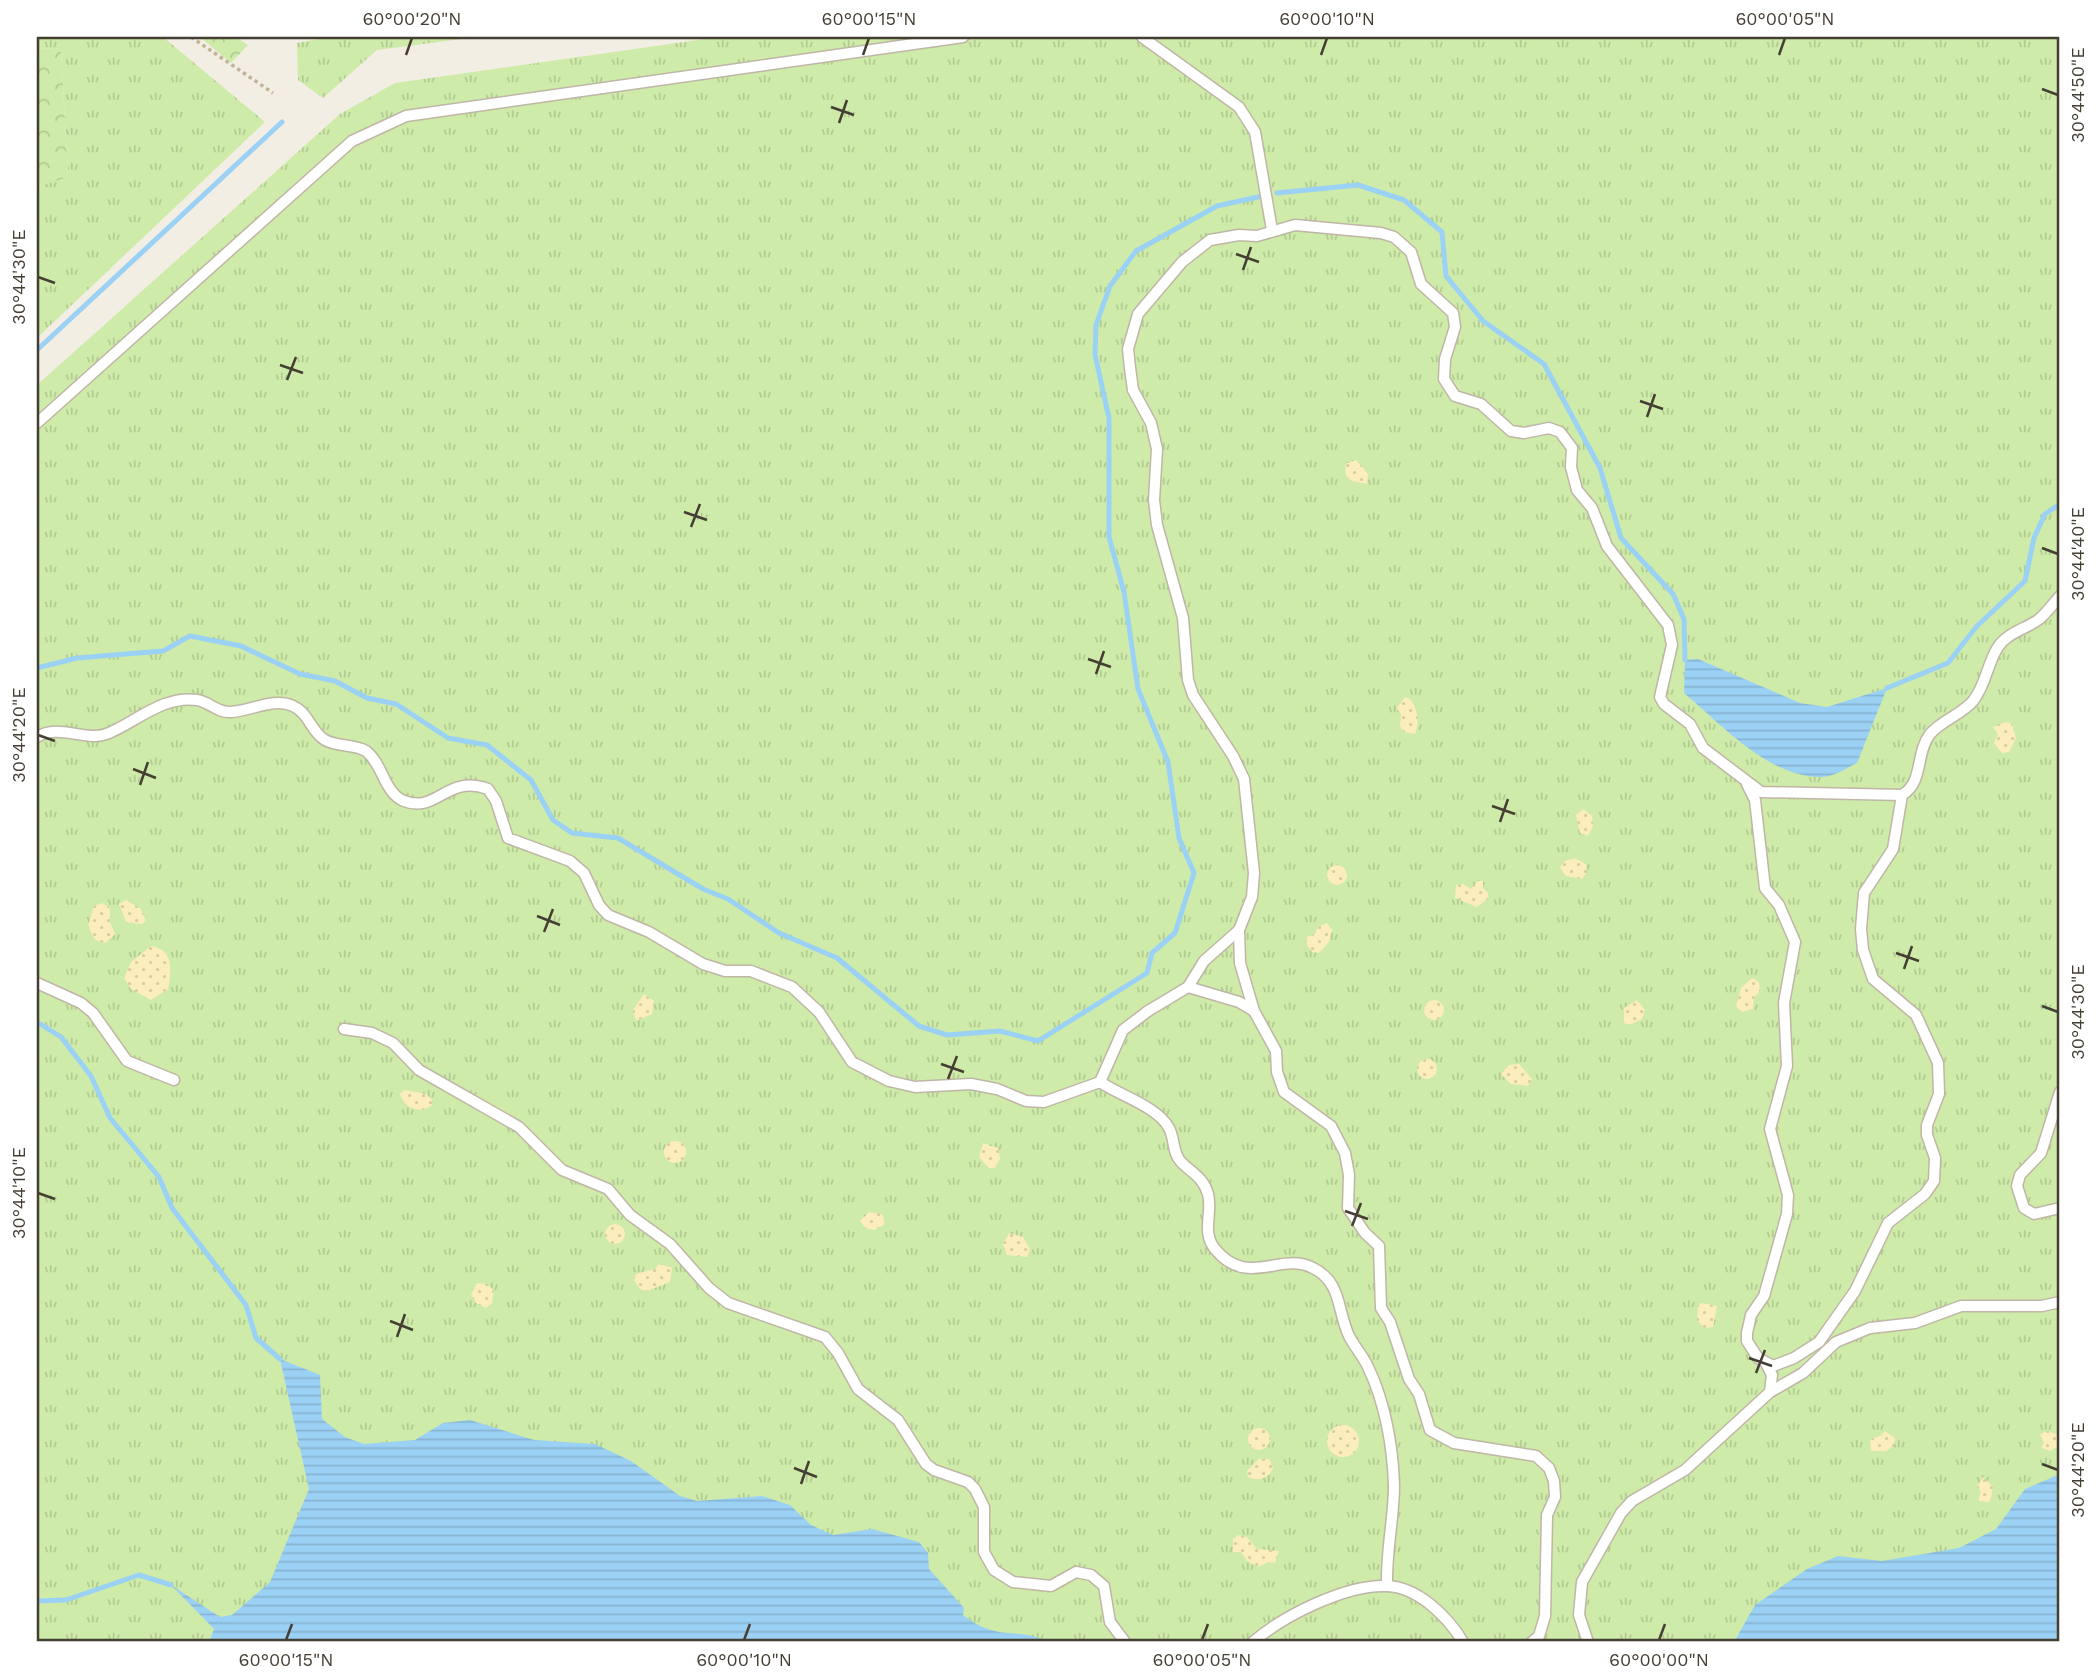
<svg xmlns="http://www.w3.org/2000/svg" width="2097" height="1679" font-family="'Work Sans',sans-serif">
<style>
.grass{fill:url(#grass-tufts)}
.forest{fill:url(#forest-crowns)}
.sand{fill:url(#sand-dots)}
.water{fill:url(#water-rules)}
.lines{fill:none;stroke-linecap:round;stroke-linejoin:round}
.stream{stroke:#9bd1f5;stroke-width:5}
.service-casing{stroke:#bfb6a6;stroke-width:13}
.path{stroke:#c2b296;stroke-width:3.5;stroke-dasharray:3.5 3.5;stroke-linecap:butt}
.service{stroke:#fff;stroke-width:10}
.ticks{fill:none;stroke:#453e33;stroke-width:2.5}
.neatline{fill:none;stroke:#453e33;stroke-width:2.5}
.ticks-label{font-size:18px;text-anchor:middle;fill:#453e33}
</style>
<defs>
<pattern id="grass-tufts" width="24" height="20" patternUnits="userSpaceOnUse" patternTransform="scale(1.75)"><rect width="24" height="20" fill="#ceeba9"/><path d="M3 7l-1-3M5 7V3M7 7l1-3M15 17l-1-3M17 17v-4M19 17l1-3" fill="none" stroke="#b2cb92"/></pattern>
<pattern id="forest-crowns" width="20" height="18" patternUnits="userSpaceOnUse" patternTransform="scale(1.75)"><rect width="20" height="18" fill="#ceeba9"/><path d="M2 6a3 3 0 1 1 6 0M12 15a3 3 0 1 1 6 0" fill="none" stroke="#b2cb92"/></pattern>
<pattern id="sand-dots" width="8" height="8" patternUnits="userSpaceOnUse" patternTransform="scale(1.75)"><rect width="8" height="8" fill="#fbedbc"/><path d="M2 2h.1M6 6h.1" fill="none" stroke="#d8cca2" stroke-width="1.8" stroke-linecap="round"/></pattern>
<pattern id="water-rules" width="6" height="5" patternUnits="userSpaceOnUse" patternTransform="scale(1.75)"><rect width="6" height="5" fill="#9bd1f5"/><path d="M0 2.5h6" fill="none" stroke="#87b4d2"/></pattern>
</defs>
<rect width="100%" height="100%" fill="#f3eee4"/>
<!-- grass -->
<g class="grass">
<polygon points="37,37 163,37 265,122 37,338 37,187 68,176 61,49 37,48"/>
<polygon points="330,37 477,37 377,50 323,98 298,80 297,43"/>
<polygon points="719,37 2060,37 2060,1642 37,1642 37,385 340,114 395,83"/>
</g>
<!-- forest -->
<g class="forest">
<polygon points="200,37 236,37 248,45 231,63"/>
<polygon points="37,48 61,49 68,177 37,187"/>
</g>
<!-- sand -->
<g class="sand">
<polygon points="1356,460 1368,474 1367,484 1352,481 1346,476 1345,464"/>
<path d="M1405 697 1410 699C1418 709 1420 723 1415 734L1404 732 1400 726 1401 715 1397 708Z"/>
<polygon points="2005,722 2012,724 2016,738 2009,752 2002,753 1994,743 1998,734 1993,727"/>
<polygon points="1583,809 1592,816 1593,826 1588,836 1580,833 1576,815"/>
<polygon points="1574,858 1586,864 1587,872 1582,879 1566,876 1560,867 1565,861"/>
<circle cx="1337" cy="875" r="10"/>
<polygon points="1478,881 1483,881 1483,888 1488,893 1489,898 1477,907 1455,898 1456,885 1463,884 1471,889"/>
<polygon points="126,900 141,909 146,921 141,924 126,922 119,904"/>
<polygon points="102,903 110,908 110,922 115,934 106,943 95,940 88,926 94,906"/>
<polygon points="1327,923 1332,930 1329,942 1319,953 1312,952 1307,945 1307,937 1315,934 1318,927"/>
<path d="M151 946C173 949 172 970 168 989L151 1000 131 989 124 978 131 962Z"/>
<polygon points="1752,978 1759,982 1760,991 1754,998 1753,1009 1741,1012 1736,1006 1741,988"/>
<polygon points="644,994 654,1001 652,1014 636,1021 633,1010"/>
<polygon points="1637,1000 1645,1010 1642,1019 1629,1025 1624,1023 1624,1008"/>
<circle cx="1434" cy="1010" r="10"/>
<circle cx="1427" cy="1069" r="10"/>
<polygon points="1519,1064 1532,1079 1528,1086 1511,1084 1501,1074 1509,1065"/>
<path d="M404 1090 426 1094 432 1100V1105C420 1115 404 1108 400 1094Z"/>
<circle cx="675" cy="1152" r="11"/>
<polygon points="983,1143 998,1148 1000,1159 995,1168 989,1168 979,1157"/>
<polygon points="869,1212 882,1214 885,1224 875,1230 865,1228 860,1221"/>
<circle cx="615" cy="1234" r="10"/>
<polygon points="1009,1233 1023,1237 1030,1249 1027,1257 1007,1255 1003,1244"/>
<polygon points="659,1264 672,1268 670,1282 647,1291 640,1289 634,1280 636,1274 655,1269"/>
<polygon points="477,1283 486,1284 494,1290 492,1303 486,1308 476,1303 471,1295"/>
<polygon points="1702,1303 1717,1306 1713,1327 1705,1328 1697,1321 1698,1305"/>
<circle cx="1343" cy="1441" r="16"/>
<circle cx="1259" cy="1439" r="11"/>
<polygon points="1885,1431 1895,1438 1894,1446 1886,1451 1871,1451 1870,1439 1880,1436"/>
<polygon points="2046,1431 2060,1435 2060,1445 2050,1451 2041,1448 2044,1443 2040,1435"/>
<path d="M1259 1459H1269L1273 1468C1268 1479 1258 1482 1248 1477L1247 1471Z"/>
<polygon points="1983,1477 1993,1487 1990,1502 1978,1501 1981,1491 1977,1487"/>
<polygon points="1238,1535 1247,1537 1257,1549 1279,1551 1275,1563 1268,1562 1258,1567 1247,1561 1241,1552 1233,1552 1233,1539"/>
</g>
<!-- water -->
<g class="water">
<path d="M1698 659 1800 703 1827 707 1887 688 1857 763C1847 768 1833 777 1822 777 1769 778 1722 725 1684 693L1685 660Z"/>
<path d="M280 1359 320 1375 322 1419 345 1437 364 1444 415 1440 443 1423 470 1420 534 1440 595 1444 631 1461 680 1496 697 1501 762 1496 790 1505 811 1525 833 1535 872 1529 919 1542 928 1553 929 1569 964 1608 963 1615C999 1643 1018 1626 1049 1642H209L214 1629 171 1585 220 1617 232 1615 270 1582 309 1489Z"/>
<polygon points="2060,1474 2060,1642 1734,1642 1755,1605 1807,1569 1838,1556 1882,1561 1959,1548 1996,1529 2025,1489"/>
</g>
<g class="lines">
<!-- stream -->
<g class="stream">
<polyline points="1277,193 1358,185 1404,200 1442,232 1446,276 1483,321 1544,364 1600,468 1621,538 1673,594 1684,619 1685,660"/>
<polyline points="37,350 282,122"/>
<polyline points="37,668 77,658 163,651 190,636 241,646 300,674 335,681 367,698 396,704 448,738 487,745 531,780 553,820 572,833 618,838 703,889 728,899 779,933 837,958 919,1026 947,1035 1000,1031 1038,1041 1147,973 1152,953 1175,933 1194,873 1179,838 1168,762 1138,689 1124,592 1109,537 1109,418 1095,355 1096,325 1110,286 1136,251 1217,206 1258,197"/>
<polyline points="1887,688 1948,663 1977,626 2025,581 2034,538 2045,514 2060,504"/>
<polyline points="37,1022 61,1037 91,1076 110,1118 159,1177 172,1208 246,1305 256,1338 280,1359"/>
<polyline points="37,1601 66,1600 139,1575 171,1585"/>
</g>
<defs>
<g id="service">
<polyline points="1142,37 1239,107 1255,132 1272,230"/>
<polyline points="37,423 352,141 406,116 963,37"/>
<path d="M37 737C60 723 86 743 109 733 137 721 164 695 197 700 210 702 217 713 231 712 251 711 274 697 293 706 309 713 311 732 325 740 337 747 355 744 366 751 383 764 384 793 404 801 437 814 446 774 488 789L496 801 508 838 570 861 584 873 599 905 608 915 649 932 703 964 725 971H751L792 987 819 1012 852 1062 889 1081 915 1087 971 1084 997 1089 1026 1101 1044 1102 1100 1082 1123 1030 1148 1011 1188 987 1204 961 1239 930 1252 897 1254 873 1244 779 1233 756 1193 695 1188 680 1183 618 1157 525 1154 500 1157 449 1151 423 1133 390 1130 368 1128 349 1138 314 1182 262 1210 240 1239 235 1257 236 1295 225 1381 233 1394 237 1411 252 1421 284 1453 313 1455 327 1445 359 1444 379 1455 396 1481 404 1511 431 1524 433 1549 428 1560 432 1572 448 1571 467 1577 490 1592 508 1607 546 1668 625 1672 645 1660 697 1664 704 1690 724 1703 748 1761 792 1902 795"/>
<path d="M1747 784 1755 800 1765 888 1779 905 1795 942 1784 1003 1787 1066 1770 1129 1788 1195 1787 1214 1764 1296 1751 1315 1747 1333V1341L1758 1358 1773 1366 1794 1358 1819 1342 1855 1291 1888 1223 1925 1194 1934 1181 1935 1158 1927 1135V1125L1939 1094 1938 1063 1916 1015 1873 979 1863 950 1861 929 1864 893 1893 849 1902 795C1924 782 1915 754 1930 734 1942 720 1961 715 1973 701 1986 685 1987 664 1998 647 2007 633 2025 629 2038 620 2046 614 2053 604 2060 596"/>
<polyline points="1239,930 1240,963 1254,1011 1276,1051 1277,1072 1284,1092 1331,1126 1345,1153 1349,1175 1348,1208 1365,1233 1379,1246 1381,1308 1390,1322 1409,1379 1419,1394 1430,1430 1454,1443 1536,1456 1549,1468 1554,1481 1555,1497 1547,1515 1545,1616 1539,1636 1532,1642"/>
<polyline points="37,983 81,1003 93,1013 127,1061 174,1080"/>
<polyline points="1188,987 1239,1002 1254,1011"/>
<polyline points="344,1029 372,1033 393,1043 419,1070 519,1127 562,1170 608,1189 630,1215 670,1244 709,1288 728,1303 825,1337 838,1353 858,1389 898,1420 926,1464 934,1470 968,1482 975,1489 984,1507 984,1552 994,1570 1013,1582 1051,1586 1076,1572 1091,1575 1104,1586 1110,1622 1125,1642"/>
<path d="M1100 1082C1121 1096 1158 1107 1169 1128 1175 1139 1172 1152 1181 1162 1192 1173 1203 1177 1208 1194 1213 1213 1201 1232 1215 1249 1248 1289 1280 1251 1313 1268 1342 1282 1337 1311 1349 1336 1354 1346 1363 1356 1368 1367 1385 1402 1393 1447 1394 1486 1394 1518 1386 1550 1387 1586"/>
<polyline points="2060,1092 2041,1153 2020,1175 2017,1186 2024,1208 2034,1214 2060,1208"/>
<polyline points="1767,1365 1772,1375 1770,1392"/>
<path d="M1253 1642C1283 1616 1346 1584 1387 1586 1418 1587 1448 1617 1463 1642"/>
<polyline points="1588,1642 1579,1615 1582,1582 1621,1513 1632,1501 1685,1470 1770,1392 1803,1373 1836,1342 1870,1328 1915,1323 1961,1306 2042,1306 2060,1302"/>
</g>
</defs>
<!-- service casing -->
<use href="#service" class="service-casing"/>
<!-- path -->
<polyline class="path" points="191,37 273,93"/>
<!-- service -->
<use href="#service" class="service"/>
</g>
<!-- ticks -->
<path class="ticks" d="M406 55 412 38M863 55 869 38M1321 55 1327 38M1779 55 1785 38M2042 89 2058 95M831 107 854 115M839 123 847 100M1236 254 1259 262M1243 270 1251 247M38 277 55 283M280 365 303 373M287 380 296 357M1640 401 1663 409M1647 417 1655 394M684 512 707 520M691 527 700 504M2042 548 2058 554M1088 659 1111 667M1096 674 1104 651M38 735 55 741M133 769 156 778M140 785 148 762M1492 806 1515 814M1500 822 1508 799M537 916 560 925M544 932 553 909M1896 953 1919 961M1904 969 1912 946M2042 1006 2058 1012M941 1064 964 1072M948 1079 957 1056M38 1193 55 1199M1345 1211 1368 1219M1352 1226 1361 1203M390 1321 413 1330M397 1337 405 1314M1749 1358 1772 1366M1756 1373 1765 1350M2042 1464 2058 1470M794 1468 817 1477M801 1484 809 1461M286 1640 292 1624M744 1640 750 1624M1202 1640 1208 1624M1659 1640 1665 1624"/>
<!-- border -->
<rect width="2097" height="1679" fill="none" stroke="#ffffff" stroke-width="77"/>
<rect x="38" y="38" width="2020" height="1602" class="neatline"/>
<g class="ticks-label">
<text x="412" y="25">60°00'20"N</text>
<text x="869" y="25">60°00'15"N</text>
<text x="1327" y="25">60°00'10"N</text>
<text x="1785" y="25">60°00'05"N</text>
<text transform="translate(2078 95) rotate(-90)" y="6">30°44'50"E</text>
<text transform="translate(19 277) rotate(-90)" y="6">30°44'30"E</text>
<text transform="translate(2078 554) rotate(-90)" y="6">30°44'40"E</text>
<text transform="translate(19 735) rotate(-90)" y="6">30°44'20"E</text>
<text transform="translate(2078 1012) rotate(-90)" y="6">30°44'30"E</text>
<text transform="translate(19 1193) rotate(-90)" y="6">30°44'10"E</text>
<text transform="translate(2078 1470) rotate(-90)" y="6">30°44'20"E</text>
<text x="286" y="1666">60°00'15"N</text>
<text x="744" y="1666">60°00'10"N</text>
<text x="1202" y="1666">60°00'05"N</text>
<text x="1659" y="1666">60°00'00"N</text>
</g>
</svg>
